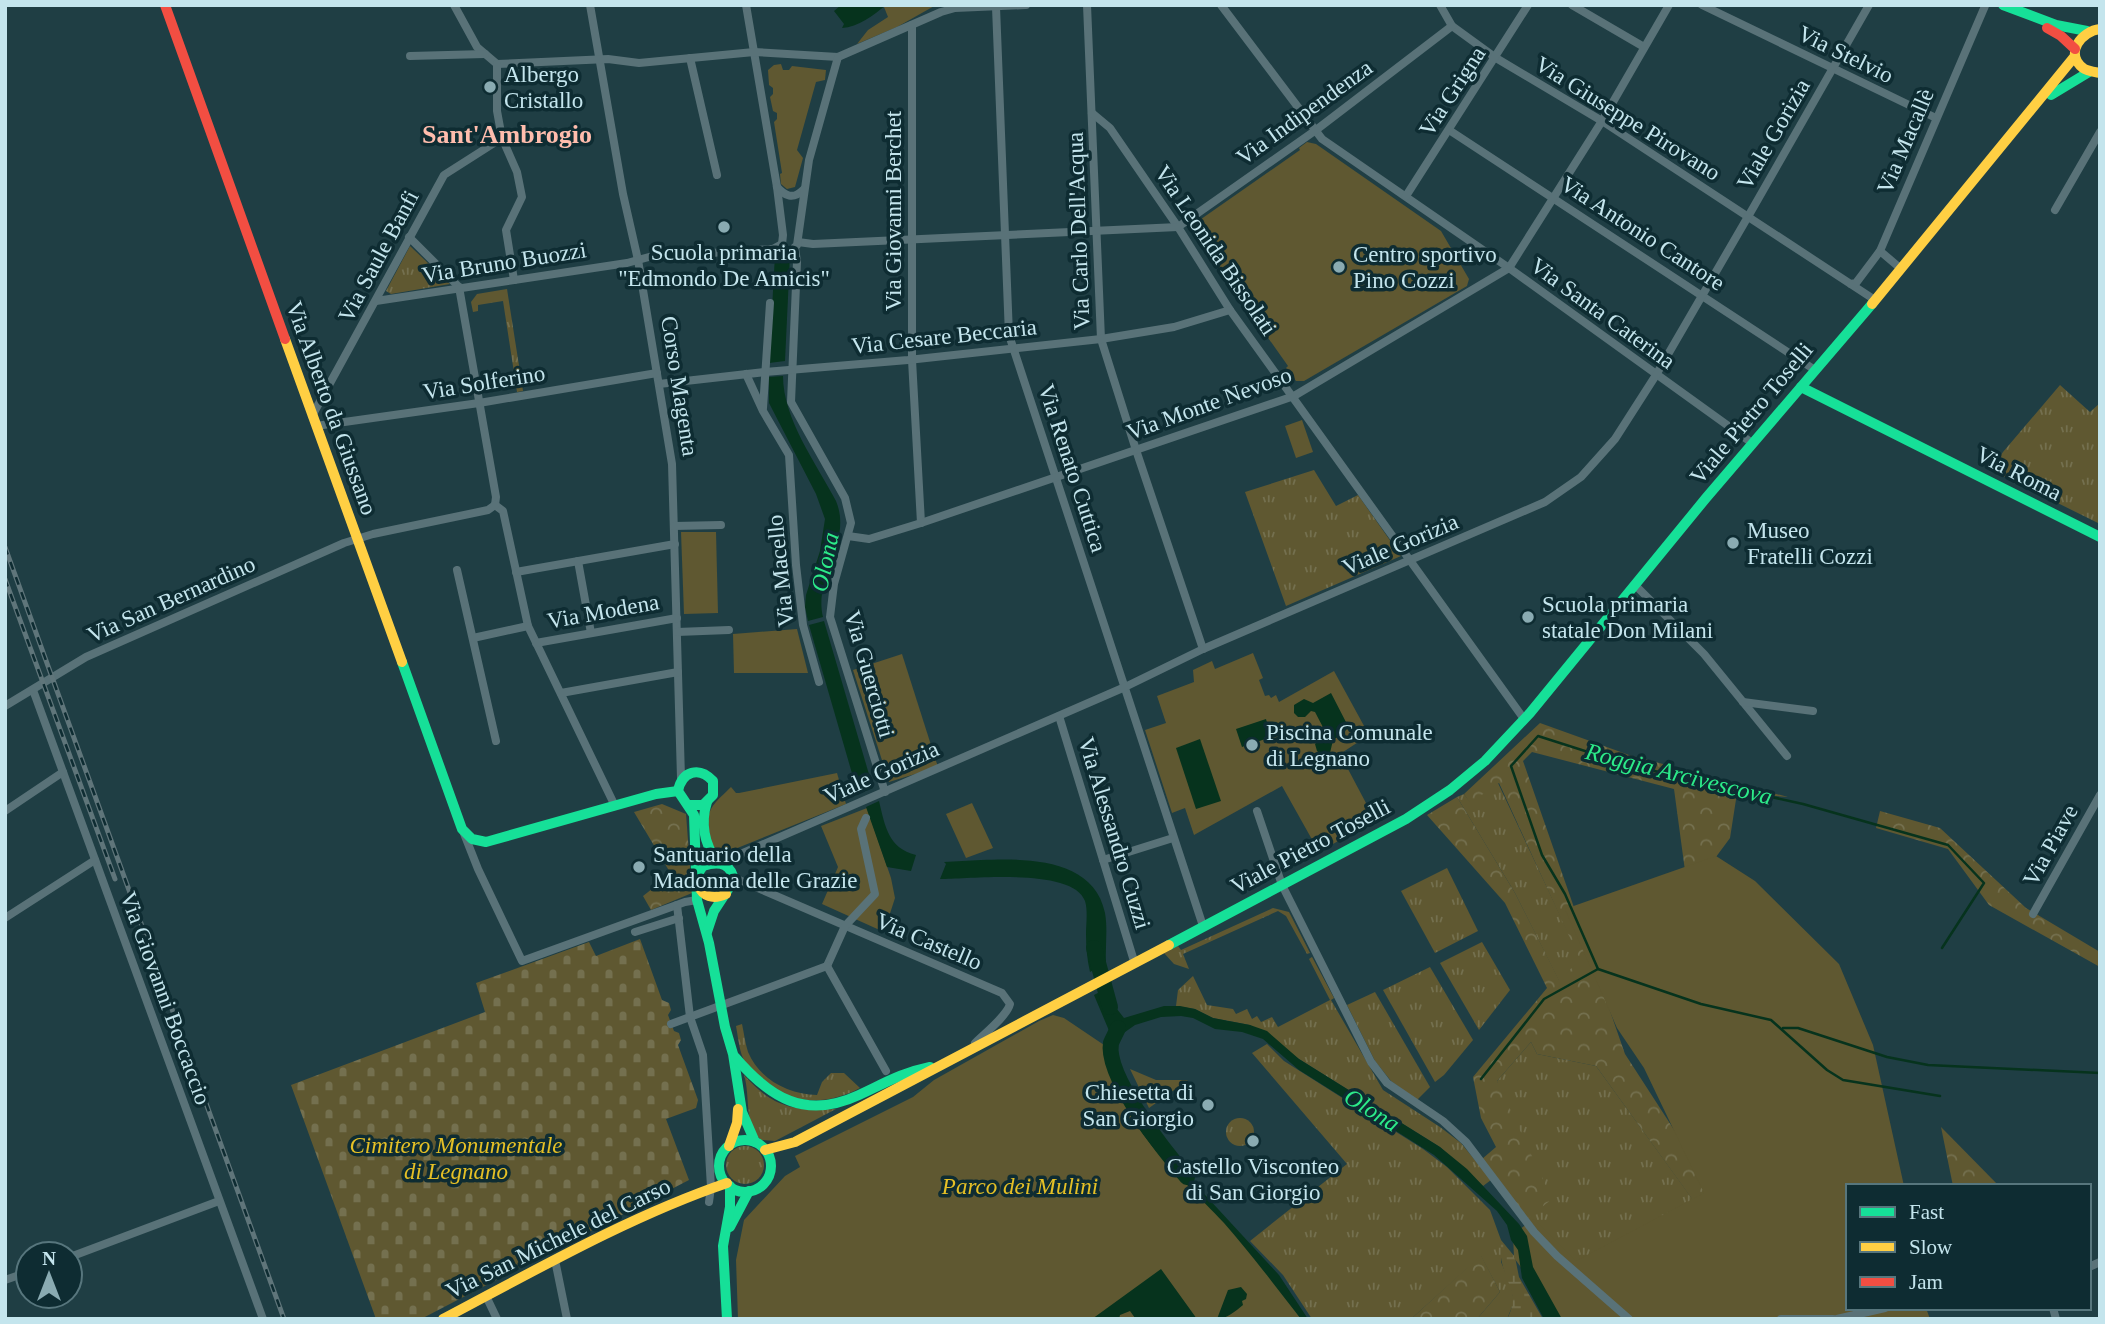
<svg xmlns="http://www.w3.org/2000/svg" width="2105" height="1324" font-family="Georgia,serif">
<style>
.grass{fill:url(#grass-tufts)}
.forest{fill:url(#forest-crowns)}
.wetland{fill:url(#wetland-marsh)}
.cemetery{fill:url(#cemetery-stones)}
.park{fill:#5f5831}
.water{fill:#06331d}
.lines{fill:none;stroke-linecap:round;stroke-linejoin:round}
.stream{stroke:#06331d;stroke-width:2.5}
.river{stroke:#06331d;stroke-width:16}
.street{stroke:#597278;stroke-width:8}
.fast{stroke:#16e098;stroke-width:10}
.slow{stroke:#ffcf43;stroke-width:10}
.jam{stroke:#f24e42;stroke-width:10}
.rail-casing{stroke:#5f757a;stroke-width:5}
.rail{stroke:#0e2c32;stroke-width:2.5;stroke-dasharray:8;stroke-linecap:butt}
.poi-dot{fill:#8aabb2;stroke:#0e2c32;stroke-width:2.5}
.labels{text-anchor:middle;stroke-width:7;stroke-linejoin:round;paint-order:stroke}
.street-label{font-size:23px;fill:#c4e5ed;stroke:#0e2c32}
.poi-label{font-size:23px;fill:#c4e5ed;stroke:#0e2c32;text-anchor:start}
.park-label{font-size:23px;font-style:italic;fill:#e5c026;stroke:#0e2c32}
.water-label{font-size:24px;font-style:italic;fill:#2ceb89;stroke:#0e2c32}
.quarter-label{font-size:26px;font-weight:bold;fill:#ffbdad;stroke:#0e2c32}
</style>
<defs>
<pattern id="grass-tufts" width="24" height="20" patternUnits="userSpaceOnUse" patternTransform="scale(1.75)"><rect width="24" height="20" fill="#5f5831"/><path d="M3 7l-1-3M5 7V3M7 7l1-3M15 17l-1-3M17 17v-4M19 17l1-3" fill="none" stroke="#74704f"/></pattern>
<pattern id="forest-crowns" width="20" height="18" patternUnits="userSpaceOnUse" patternTransform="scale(1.75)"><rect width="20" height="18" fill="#5f5831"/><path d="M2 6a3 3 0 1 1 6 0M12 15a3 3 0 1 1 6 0" fill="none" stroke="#74704f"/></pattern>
<pattern id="wetland-marsh" width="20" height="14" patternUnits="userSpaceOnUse" patternTransform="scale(1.75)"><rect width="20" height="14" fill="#5f5831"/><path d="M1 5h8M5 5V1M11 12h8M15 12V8" fill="none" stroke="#74704f"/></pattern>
<pattern id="cemetery-stones" width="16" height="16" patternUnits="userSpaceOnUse" patternTransform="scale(1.75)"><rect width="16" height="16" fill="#5f5831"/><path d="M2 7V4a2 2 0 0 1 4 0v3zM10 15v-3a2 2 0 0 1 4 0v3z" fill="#74704f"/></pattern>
</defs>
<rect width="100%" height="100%" fill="#1f3e44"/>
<!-- grass -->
<g class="grass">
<polygon points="410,246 450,284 391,294 386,291"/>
<polygon points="507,289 523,391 517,392 503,301 478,305 478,311 473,312 471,302 477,294"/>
<polygon points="2060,385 2090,412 2100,403 2100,524 1991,470 2003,452"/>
<polygon points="1314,470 1336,506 1358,495 1401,556 1286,606 1245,492"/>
<polygon points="1498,783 1581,960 1559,981 1515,893 1457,797 1464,794 1470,802"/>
<polygon points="1447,868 1478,931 1435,953 1401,891"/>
<polygon points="1273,908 1289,912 1310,953 1307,954 1286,916 1278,911 1183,954 1189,969 1174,964 1164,953 1178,946 1181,950"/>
<polygon points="1482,942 1510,990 1479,1030 1440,963"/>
<polygon points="1312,957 1334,998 1331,1000 1383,1090 1440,1127 1461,1143 1491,1180 1483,1186 1440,1147 1299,1059 1250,1025 1213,1018 1195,1009 1176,1006 1178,990 1193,976 1207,1005 1233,1009 1236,1014 1247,1009 1252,1019 1257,1016 1261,1022 1272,1017 1278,1027 1330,1000 1309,959"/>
<polygon points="1430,967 1473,1040 1444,1075 1435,1082 1383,990"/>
<polygon points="1375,992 1430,1087 1417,1100 1391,1081 1375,1061 1347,1005"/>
<path d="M742 1024C744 1033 745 1043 748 1052 760 1080 788 1094 817 1095L822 1082 831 1073H844L860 1088C827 1106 789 1105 760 1079 754 1073 747 1066 743 1058 739 1049 738 1036 736 1026Z"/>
<polygon points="1531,1042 1537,1054 1596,1066 1696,1204 1581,1271 1527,1219 1497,1081"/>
<polygon points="1267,1044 1284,1061 1423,1149 1447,1167 1490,1210 1501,1240 1501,1262 1511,1286 1514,1302 1507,1319 1477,1319 1500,1292 1481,1256 1411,1319 1312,1319 1283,1275 1250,1241 1347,1164 1252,1053"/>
<polygon points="1130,1069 1156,1080 1188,1080 1149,1108"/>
<path d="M744 1075C773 1108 795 1111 836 1109L775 1141 761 1140C743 1121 751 1098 744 1075Z"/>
<circle cx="1240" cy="1132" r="14"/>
<circle cx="745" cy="1165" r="19"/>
</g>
<!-- forest -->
<g class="forest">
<polygon points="1540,723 1629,755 1788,797 1737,793 1730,838 1713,861 1695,945 1674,789 1532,752 1523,761 1625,1054 1704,1176 1726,1246 1596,1066 1537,1054 1531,1042 1497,1081 1552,1199 1527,1219 1482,1159 1496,1147 1481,1118 1473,1077 1547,988 1505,903 1427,815 1457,797 1515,893 1559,980 1580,960 1499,783 1470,803 1464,794"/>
<polygon points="662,804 686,814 692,893 651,910 643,896 671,874 634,812"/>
<polygon points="1880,811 1940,828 2026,908 2100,952 2100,967 1989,905 1948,849 1876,828"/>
<polygon points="1941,1127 1999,1186 1953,1186"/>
<polygon points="1481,1255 1500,1292 1477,1319 1411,1319"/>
</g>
<!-- wetland -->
<path class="wetland" d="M1501 1240 1515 1257 1519 1277 1543 1319H1507C1520 1294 1507 1286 1502 1263 1500 1256 1501 1247 1501 1240Z"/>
<!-- cemetery -->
<polygon class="cemetery" points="640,939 662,1000 669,1003 671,1010 668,1015 674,1031 679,1033 681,1040 678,1045 698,1100 696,1108 666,1119 689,1180 421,1319 376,1319 291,1085 485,1012 476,983 589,942 596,956"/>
<!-- park -->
<g class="park">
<polygon points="886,5 936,5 897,27 857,44 868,30 888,17 884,7"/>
<polygon points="781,64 783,70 789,70 792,66 826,70 825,80 816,82 797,150 803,158 795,187 787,189 781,184 780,174 782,173 774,122 777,119 777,113 773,111 770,97 773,94 773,88 769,85 768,70 774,65"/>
<polygon points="1307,142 1316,144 1441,231 1469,279 1467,286 1304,381 1296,381 1286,368 1288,366 1193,232 1194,224 1300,150 1299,148"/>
<polygon points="1302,420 1313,452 1296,458 1285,426"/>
<polygon points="681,532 716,532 718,613 684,614"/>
<polygon points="797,629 808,673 734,673 733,634"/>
<polygon points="1253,653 1263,678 1259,680 1265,696 1269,695 1271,698 1276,695 1279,702 1334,671 1369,735 1340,754 1375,820 1319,852 1282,786 1194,835 1185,808 1172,813 1145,730 1166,723 1157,696 1194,682 1193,670 1212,661 1215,669"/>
<polygon points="902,654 938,767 889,782 853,670"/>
<path d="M837 773 846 804 730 851 717 852C712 847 711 844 710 837 704 809 713 805 731 787L736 793H739Z"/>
<polygon points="972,803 993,848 966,858 946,814"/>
<polygon points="867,808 891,878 895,898 884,932 822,904 838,867 821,826"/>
<polygon points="1716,856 1755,881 1839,964 1873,1045 1904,1186 1848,1186 1848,1308 1926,1308 1930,1319 1552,1319 1542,1295 1514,1258 1513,1234 1534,1219 1576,1261 1704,1193 1644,1068 1617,1028 1565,909"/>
<path d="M1053 1015 1064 1018 1107 1047C1104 1097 1211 1200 1244 1241 1264 1266 1282 1293 1301 1319H738L736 1260 744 1220 785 1176 800 1167 795 1156 913 1097 934 1080 1039 1021Z"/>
</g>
<!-- water -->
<g class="water">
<path d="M841 5H886C874 15 858 27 842 28L844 24 834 11Z"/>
<polygon points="775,255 790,255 785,361 769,363"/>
<path d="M783 376C783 419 816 463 836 501 853 542 813 578 823 617L808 621 805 607 806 595 820 551 825 519 816 494 769 403V377Z"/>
<polygon points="824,621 873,788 858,794 809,625"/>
<polygon points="1331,693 1348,726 1344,733 1333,740 1330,753 1322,755 1317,751 1315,744 1326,733 1315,712 1311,711 1305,717 1298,717 1294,713 1294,705 1304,699 1313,703"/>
<polygon points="1266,719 1271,737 1242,747 1236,729"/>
<polygon points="1200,739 1221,801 1196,809 1176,748"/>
<path d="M879 801C885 826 888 848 916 855L911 871 887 867 866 807Z"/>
<path d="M981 860C1026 858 1094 858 1105 913 1108 930 1105 947 1106 963L1090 972C1087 959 1086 947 1086 934 1086 924 1088 911 1085 901 1073 867 970 879 940 879L946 864 944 862Z"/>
<polygon points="1109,987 1113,1004 1124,1018 1164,1006 1180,1006 1195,1009 1213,1018 1250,1025 1267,1031 1299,1059 1440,1147 1467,1169 1519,1224 1527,1236 1533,1267 1562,1319 1544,1319 1522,1278 1518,1250 1511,1240 1507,1225 1497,1211 1434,1155 1299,1070 1263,1039 1242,1032 1215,1029 1193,1018 1181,1016 1161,1017 1135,1025 1118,1037 1115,1043 1110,1041 1110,1033 1094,995"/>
<path d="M1108 1049 1114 1051 1115 1064 1120 1078 1147 1132 1279 1275 1308 1319H1301C1276 1287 1251 1254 1224 1223 1178 1173 1114 1122 1108 1049Z"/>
<path d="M1161 1269 1197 1319H1162C1156 1316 1143 1318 1135 1318L1130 1311 1120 1315 1119 1319H1092Z"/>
<path d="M1241 1287 1247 1294 1246 1299 1242 1301 1243 1305C1236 1311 1226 1319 1217 1319L1228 1290Z"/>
</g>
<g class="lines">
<!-- stream -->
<g class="stream">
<polyline points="1598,969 1565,894 1542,855 1511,766 1538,736 1632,766 1803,804 1948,845 1984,883 1942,948"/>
<polyline points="1783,1028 1798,1028 1887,1057 1928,1065 2100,1073"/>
<polyline points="1481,1079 1544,999 1598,969 1701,1004 1771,1020 1827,1070 1843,1080 1940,1096"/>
</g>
<!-- river -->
<g class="river">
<polyline points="1094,948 1110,1007"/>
<path d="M1118 1028C1116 1033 1113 1038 1111 1043 1105 1076 1165 1152 1187 1177"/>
</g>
<!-- street -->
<g class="street">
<polyline points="454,5 477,47 497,64"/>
<polyline points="590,5 623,194 638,260 672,464 681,778"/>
<polyline points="746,5 777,187 783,235 782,244"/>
<polyline points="1087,5 1101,339 1136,450 1203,649"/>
<polyline points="1221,5 1322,139 1509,268 1752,443"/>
<polyline points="1440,5 1452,26 1496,58 1602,121 1875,300"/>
<polyline points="1572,5 1644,47"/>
<polyline points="1702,5 1936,118"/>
<polyline points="996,7 1009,335 1203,926"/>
<polyline points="912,25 912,360 921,523"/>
<polyline points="410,56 485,54"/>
<polyline points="690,58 717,175"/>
<polyline points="497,64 608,59 639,63 754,52 838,57 941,12 955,8 1026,5"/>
<polyline points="497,64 497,111 502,138 517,172 522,197 506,230 514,280"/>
<polyline points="1092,113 1110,128 1178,227 1230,310 1524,719"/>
<polyline points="1449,130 1815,370"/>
<path d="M777 187C785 196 793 200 803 190"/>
<polyline points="1406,196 1528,5"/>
<polyline points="2055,210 2100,132"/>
<polyline points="409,237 459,287"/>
<polyline points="798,242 813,244 1178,227 1316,130 1452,26"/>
<polyline points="797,245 809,160 838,57"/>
<polyline points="795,247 797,262 791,402 845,498 851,523 834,584 830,617 885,792"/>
<polyline points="1880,251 1900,268"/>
<polyline points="1851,284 1856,283 1880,251 1985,6"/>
<polyline points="459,287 496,497 495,505"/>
<polyline points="376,301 627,263 649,257 773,249 782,244"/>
<polyline points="746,374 763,411 789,455 796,565 803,625 819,682"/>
<polyline points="659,384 765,372 908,360 1101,339 1174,327 1230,310"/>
<polyline points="763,408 770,303"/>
<polyline points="312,416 444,175 502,138"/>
<polyline points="316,426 479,403 657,373"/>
<polyline points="495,505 503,511 528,626 615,806"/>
<polyline points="674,526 721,525"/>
<polyline points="848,536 869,539 921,523 1294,396 1509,268 1602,121 1669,5"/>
<polyline points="578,561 591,633"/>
<polyline points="457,570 496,741"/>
<polyline points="516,572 675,544"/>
<polyline points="1635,585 1704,654 1787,756"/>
<polyline points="677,632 729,630"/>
<polyline points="473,638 528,626"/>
<polyline points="536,643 677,618"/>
<polyline points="33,690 263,1319"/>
<polyline points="561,693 678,672"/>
<polyline points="1743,702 1813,711"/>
<polyline points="5,706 86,657 344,543 373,534 488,510 495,505"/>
<polyline points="1059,716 1134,961"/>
<polyline points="5,811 63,772"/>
<polyline points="1257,811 1282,885 1371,1062 1387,1083 1443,1121 1466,1142 1534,1232 1557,1256 1629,1319"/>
<polyline points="463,831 478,869 522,961 685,902 697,900"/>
<polyline points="1103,860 1173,838"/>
<polyline points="725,866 743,853 1125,687 1203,649 1545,502 1581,477 1615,439 1656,375 1753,208 1869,5"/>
<path d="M732 877 1002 993 1010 1004C1007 1016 985 1033 975 1043"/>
<polyline points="677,905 690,1017 703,1055 711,1187 709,1202"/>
<polyline points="2033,914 2100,795"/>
<polyline points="5,918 95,860"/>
<polyline points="635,932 679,918"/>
<polyline points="827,966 845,926 875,894 861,829 866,818"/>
<polyline points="827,966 886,1071"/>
<polyline points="671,1024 827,966"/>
<polyline points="70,1257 219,1201"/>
<polyline points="555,1260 567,1319"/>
<polyline points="2089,1267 2100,1262"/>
<polyline points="5,1280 28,1272"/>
<polyline points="486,1296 497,1319"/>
<polyline points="2053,1308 2056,1319"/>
<polyline points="1781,1319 1833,1319"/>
<polyline points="1837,1319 1885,1308"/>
</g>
<!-- fast -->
<g class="fast">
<polyline points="2003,5 2056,25 2087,31"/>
<polyline points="2051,95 2089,72"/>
<polyline points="1801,387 2100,537"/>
<polyline points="402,662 462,829 472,839 486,842 656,794 678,791"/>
<path d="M707 802C700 824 704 843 717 862"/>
<path d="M690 805H703L713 795V781C699 766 682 771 678 791L694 815 697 900 709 943 725 1027 733 1054 742 1112 755 1142"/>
<path d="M697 875 703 866C715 862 728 861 733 876L729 888 714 911 707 932"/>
<polyline points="1169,945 1406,819 1450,790 1485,761 1530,713 1706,498 1872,304"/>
<path d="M735 1057C770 1098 805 1120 859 1095 885 1083 901 1073 930 1067"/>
<circle cx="745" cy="1166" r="26"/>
<polyline points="730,1227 749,1191"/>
<polyline points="727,1319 723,1246 730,1207 730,1186"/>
</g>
<!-- slow -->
<g class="slow">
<path d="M2100 29C2082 31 2064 53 2083 68 2087 71 2095 72 2100 73"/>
<polyline points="1872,304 2075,56"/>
<polyline points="285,339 402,662"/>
<path d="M697 884C703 897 713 900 726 894"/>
<polyline points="729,1146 737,1123 738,1109"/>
<polyline points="765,1150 795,1142 1169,945"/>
<path d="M443 1319C534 1271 630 1216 727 1183"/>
</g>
<!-- jam -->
<g class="jam">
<polyline points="165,5 285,339"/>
<polyline points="2047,28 2061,36 2075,49"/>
</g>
<defs>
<g id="rail">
<polyline points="5,547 284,1319"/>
<polyline points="5,579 115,879"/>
</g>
</defs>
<!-- rail casing -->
<use href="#rail" class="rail-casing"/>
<!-- rail -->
<use href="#rail" class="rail"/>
</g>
<!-- markers -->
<g class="poi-dot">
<circle cx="490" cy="87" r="7"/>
<circle cx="724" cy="227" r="7"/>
<circle cx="1339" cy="267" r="7"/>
<circle cx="1733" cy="543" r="7"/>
<circle cx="1528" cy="617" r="7"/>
<circle cx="1252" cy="745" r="7"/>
<circle cx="639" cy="867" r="7"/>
<circle cx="1208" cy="1105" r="7"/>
<circle cx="1253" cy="1141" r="7"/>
</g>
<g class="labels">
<!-- street labels -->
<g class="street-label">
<text transform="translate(1846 54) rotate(26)" y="8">Via Stelvio</text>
<text transform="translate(1452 91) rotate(-57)" y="8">Via Grigna</text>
<text transform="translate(1304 112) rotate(-36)" y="8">Via Indipendenza</text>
<text transform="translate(1628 118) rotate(32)" y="8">Via Giuseppe Pirovano</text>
<text transform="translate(1773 134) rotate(-60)" y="8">Viale Gorizia</text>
<text transform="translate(1905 141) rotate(-67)" y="8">Via Macallè</text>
<text transform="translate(893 211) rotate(-90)" y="8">Via Giovanni Berchet</text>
<text transform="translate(1078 231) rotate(-92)" y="8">Via Carlo Dell'Acqua</text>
<text transform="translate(1643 233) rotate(33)" y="8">Via Antonio Cantore</text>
<text transform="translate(1216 250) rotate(56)" y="8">Via Leonida Bissolati</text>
<text transform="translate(378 256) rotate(-62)" y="8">Via Saule Banfi</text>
<text transform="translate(504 262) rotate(-9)" y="8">Via Bruno Buozzi</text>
<text transform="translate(1603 313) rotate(36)" y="8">Via Santa Caterina</text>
<text transform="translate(944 336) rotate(-6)" y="8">Via Cesare Beccaria</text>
<text transform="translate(484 382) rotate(-9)" y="8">Via Solferino</text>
<text transform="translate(680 386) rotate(81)" y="8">Corso Magenta</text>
<text transform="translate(1209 403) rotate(-20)" y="8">Via Monte Nevoso</text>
<text transform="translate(332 408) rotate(70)" y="8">Via Alberto da Giussano</text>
<text transform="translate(1751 413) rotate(-50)" y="8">Viale Pietro Toselli</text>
<text transform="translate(1073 468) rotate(72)" y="8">Via Renato Cuttica</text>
<text transform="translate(2019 473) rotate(27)" y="8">Via Roma</text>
<text transform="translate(1400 544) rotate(-23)" y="8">Viale Gorizia</text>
<text transform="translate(780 571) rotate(-96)" y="8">Via Macello</text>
<text transform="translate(171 599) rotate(-24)" y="8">Via San Bernardino</text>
<text transform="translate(603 611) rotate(-10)" y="8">Via Modena</text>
<text transform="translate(870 674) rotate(74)" y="8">Via Guerciotti</text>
<text transform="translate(881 772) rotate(-24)" y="8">Viale Gorizia</text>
<text transform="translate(1115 833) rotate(73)" y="8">Via Alessandro Cuzzi</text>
<text transform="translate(2050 845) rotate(-61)" y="8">Via Piave</text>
<text transform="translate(1310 846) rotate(-28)" y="8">Viale Pietro Toselli</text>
<text transform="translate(929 941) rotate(23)" y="8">Via Castello</text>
<text transform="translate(166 998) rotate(70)" y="8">Via Giovanni Boccaccio</text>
<text transform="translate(558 1238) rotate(-26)" y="8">Via San Michele del Carso</text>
</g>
<!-- poi labels -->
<g class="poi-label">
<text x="504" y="82">Albergo<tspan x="504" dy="26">Cristallo</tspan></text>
<text x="724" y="260" text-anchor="middle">Scuola primaria<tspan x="724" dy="26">"Edmondo De Amicis"</tspan></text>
<text x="1353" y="262">Centro sportivo<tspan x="1353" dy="26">Pino Cozzi</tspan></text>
<text x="1747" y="538">Museo<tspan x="1747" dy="26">Fratelli Cozzi</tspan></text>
<text x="1542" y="612">Scuola primaria<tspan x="1542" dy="26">statale Don Milani</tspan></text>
<text x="1266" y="740">Piscina Comunale<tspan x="1266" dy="26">di Legnano</tspan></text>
<text x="653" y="862">Santuario della<tspan x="653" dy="26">Madonna delle Grazie</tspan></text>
<text x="1194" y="1100" text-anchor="end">Chiesetta di<tspan x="1194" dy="26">San Giorgio</tspan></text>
<text x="1253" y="1174" text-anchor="middle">Castello Visconteo<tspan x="1253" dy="26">di San Giorgio</tspan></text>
</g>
<!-- park labels -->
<g class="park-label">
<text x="456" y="1153">Cimitero Monumentale<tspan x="456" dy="26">di Legnano</tspan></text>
<text x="1020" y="1194">Parco dei Mulini</text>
</g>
<!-- water labels -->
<g class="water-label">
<text transform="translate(825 562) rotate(-78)" y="8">Olona</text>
<text transform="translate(1679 774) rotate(14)" y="8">Roggia Arcivescova</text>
<text transform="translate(1372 1110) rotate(32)" y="8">Olona</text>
</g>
<!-- quarter labels -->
<g class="quarter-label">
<text x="507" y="143">Sant'Ambrogio</text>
</g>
</g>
<!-- border -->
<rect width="2105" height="1324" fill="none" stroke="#c4e5ed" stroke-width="14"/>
<!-- legend -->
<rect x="1846" y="1184" width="245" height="126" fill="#0e2c32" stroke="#57767d" stroke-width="2"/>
<rect x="1860" y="1207" width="35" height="10" fill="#16e098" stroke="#57767d" stroke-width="2"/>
<text x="1909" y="1219" font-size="21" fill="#c4e5ed">Fast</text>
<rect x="1860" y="1242" width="35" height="10" fill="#ffcf43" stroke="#57767d" stroke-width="2"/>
<text x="1909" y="1254" font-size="21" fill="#c4e5ed">Slow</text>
<rect x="1860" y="1277" width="35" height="10" fill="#f24e42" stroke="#57767d" stroke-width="2"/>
<text x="1909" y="1289" font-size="21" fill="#c4e5ed">Jam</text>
<!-- north arrow -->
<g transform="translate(49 1275)"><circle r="33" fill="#0e2c32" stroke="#57767d" stroke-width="2"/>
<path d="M0-5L12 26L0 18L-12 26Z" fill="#8aabb2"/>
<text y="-10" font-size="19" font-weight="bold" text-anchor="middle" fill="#c4e5ed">N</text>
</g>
</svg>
